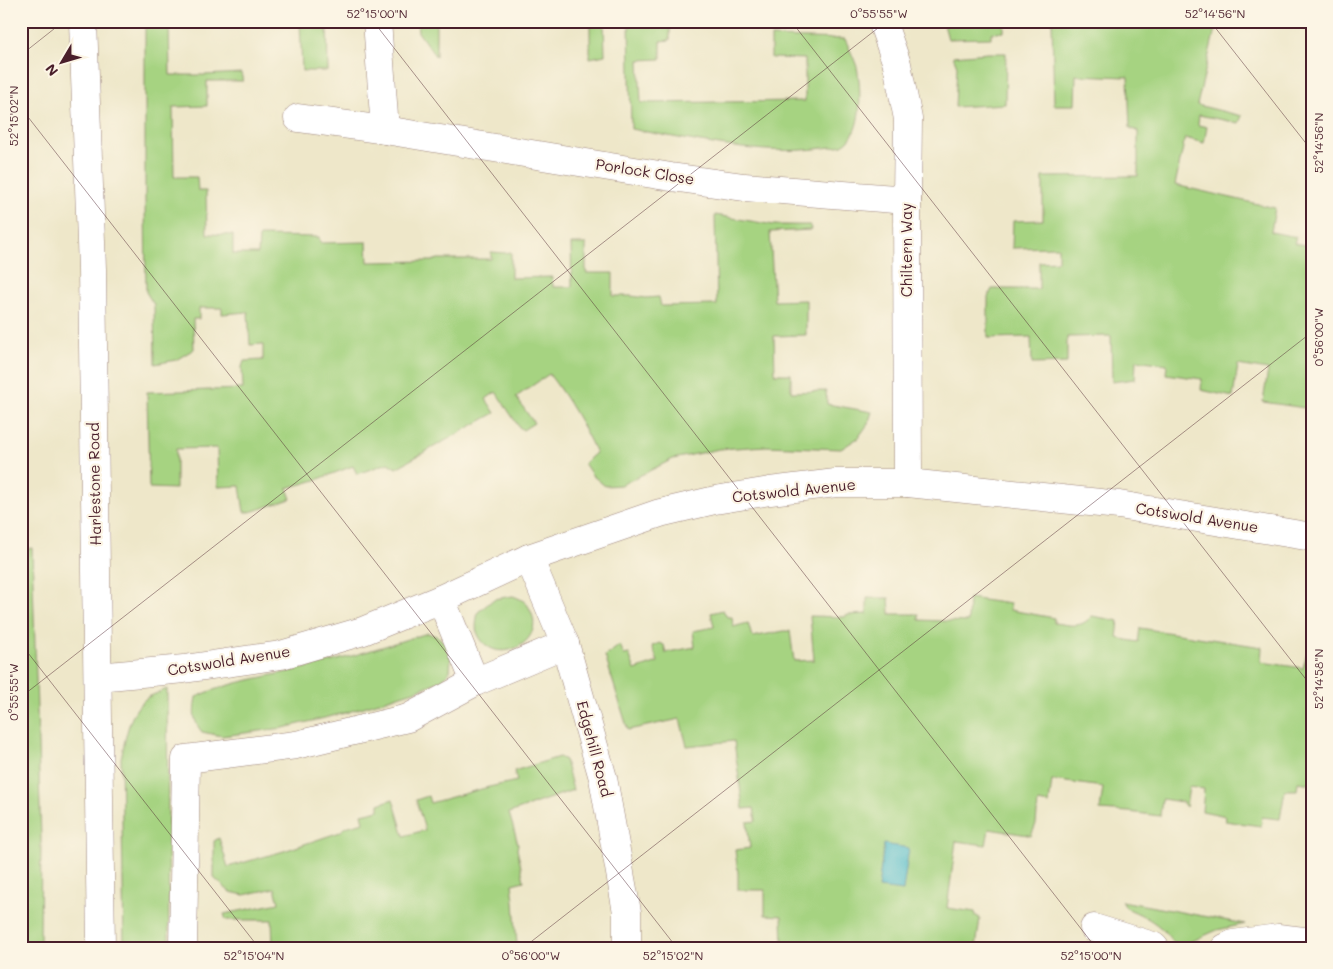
<svg xmlns="http://www.w3.org/2000/svg" width="1333" height="969" font-family="Mali,sans-serif">
<style>
.green{fill:#a6d381;stroke:#787956}
.water{fill:#4fbbc9;stroke:#4c6d7a}
.lines{fill:none;stroke-linecap:round;stroke-linejoin:round}
.street-casing{stroke:#9c837a;stroke-width:29}
.primary-casing{stroke:#9c837a;stroke-width:29}
.street{stroke:#fff;stroke-width:28}
.primary{stroke:#fff;stroke-width:28}
.ticks{fill:none;stroke:#4a1f2b;stroke-width:1;stroke-opacity:0.45}
.labels{text-anchor:middle;stroke-width:4.5;stroke-linejoin:round;paint-order:stroke}
.street-label{font-size:15px;fill:#4a1f2b;stroke:#fcf5e5}
.neatline{fill:none;stroke:#4a1f2b;stroke-width:2}
.ticks-label{font-size:12px;text-anchor:middle;fill:#4a1f2b}
</style>
<rect width="100%" height="100%" fill="#fcf5e5"/>
<filter id="ink" filterUnits="userSpaceOnUse"><feTurbulence type="fractalNoise" baseFrequency=".02" numOctaves="2"/><feDisplacementMap in="SourceGraphic" scale="10" xChannelSelector="R" yChannelSelector="G"/><feConvolveMatrix kernelMatrix="1 2 1 2 8 2 1 2 1" color-interpolation-filters="sRGB"/></filter>
<filter id="wash" filterUnits="userSpaceOnUse"><feTurbulence type="fractalNoise" baseFrequency=".0096" numOctaves="4" result="noise"/><feDisplacementMap in="SourceGraphic" scale="20" xChannelSelector="R" yChannelSelector="G"/><feGaussianBlur stdDeviation="1.12" result="paint"/><feColorMatrix in="noise" values="0 0 0 0 0 0 0 0 0 0 0 0 0 0 0 0 0 1.4 0 .05"/><feComposite in="paint" operator="in"/></filter>
<g filter="url(#wash)">
<rect width="100%" height="100%" fill="#eee7c9"/>
<!-- green -->
<g class="green">
<path d="M145 21H169L170 75H205L241 73 243 81H207V106L173 107 174 177H197L198 191H206L207 234 233 235V254H258L259 236 319 237 320 243 367 242 368 262 432 261 438 259H491V252L505 253 511 252V278L552 277 553 287H572L571 244H586V273H613V296H631L646 298 659 297 661 306 717 305 715 215 774 225H810L811 230 770 232 774 301 806 300V335L774 336 775 374H791V392L826 391 827 404 872 412 868 424 858 438 841 449 766 446 719 449 673 459 621 485 605 486 592 475 584 463 596 453C583 425 568 399 549 374L516 397 534 423 523 430 519 427 496 392 486 399 495 413 396 468 388 463 357 474 353 466 316 480 287 488 291 499 250 512H244L240 486 218 487 217 448 176 449V489L149 488 147 392 243 389 242 367 244 361 263 360V344L250 345 248 312 222 314V308H199V319H193L194 349 176 360 155 364 154 305 146 292 145 198Z"/>
<polygon points="300,21 327,21 328,71 302,71"/>
<polygon points="417,21 436,21 436,57 418,32"/>
<path d="M590 21H670V40L661 41V59L639 60 641 103 805 101V59L771 58V37L845 39C849 48 854 58 857 67 861 87 864 135 842 145 837 147 829 147 823 148 761 157 692 140 631 129L629 22H604L605 55 590 58Z"/>
<polygon points="943,21 1004,21 1004,32 991,33 991,38 948,39"/>
<polygon points="1052,21 1217,21 1197,105 1242,116 1239,123 1199,115 1198,125 1207,127 1204,143 1185,138 1175,185 1275,208 1271,232 1296,237 1294,243 1312,246 1312,409 1263,402 1268,370 1238,365 1233,397 1201,390 1202,379 1166,374 1167,364 1136,360 1135,379 1112,382 1111,336 1067,337 1067,363 1032,364 1031,337 988,338 988,297 992,289 1039,289 1039,262 1058,261 1058,247 1012,248 1013,221 1043,220 1043,177 1138,176 1138,131 1130,128 1128,77 1076,75 1075,105 1054,105"/>
<polygon points="988,53 1006,53 1005,104 955,107 957,66 953,56"/>
<polygon points="32,548 41,839 40,948 21,948 21,550"/>
<path d="M513 596C524 600 528 603 532 614 544 645 491 669 477 632 475 627 477 618 478 612L494 599Z"/>
<path d="M867 598H889L890 614H919V620L968 622 969 598 1010 604V610L1054 618V623C1071 625 1080 629 1092 616L1119 621 1117 638 1138 642 1140 628 1262 647 1261 662 1303 668 1307 653 1312 654V784L1298 782 1297 790H1285L1280 819 1262 817 1261 826 1225 821 1226 816 1202 811 1204 789 1189 787 1186 807 1182 802 1162 799 1160 816 1129 812 1100 810 1103 787 1052 780 1049 804 1038 802 1036 824 1031 836 1028 835 989 829 986 845 956 841 947 908 975 912 976 916 980 918 976 948H783L782 916 765 915V890H738V873L735 850 750 848 747 822 756 821 754 808 743 809 734 741 687 746 680 719 628 730 605 656 620 645 624 655 629 654 635 670 658 662 652 646 660 643 664 645 666 654 668 652 695 647 693 631 714 627 711 613 723 610 727 617H732L733 627 748 623 752 637 784 631H790L794 661 814 660 810 616 844 617 848 615 867 614Z"/>
<path d="M428 633 438 637 446 644 451 656 450 671 442 680 420 689 345 713 283 728 222 736 202 732C192 720 194 712 196 697 233 680 275 676 314 666 352 657 390 644 428 633Z"/>
<path d="M167 689 169 948H124L121 758C126 737 129 710 148 697 154 694 161 692 167 689Z"/>
<path d="M559 757 565 760 573 790 509 813 518 844 517 849 524 881 512 884C515 904 515 924 517 945L500 948H273L272 920H226L224 914 279 903 275 888 244 895 230 892 214 878V841L219 838 228 867 284 851 340 832 345 827 364 822 362 814 379 810V804L393 799 404 836 425 830 416 800 428 796 430 803 489 787 517 781 514 771Z"/>
<path d="M1122 901 1245 924 1217 930 1181 946C1169 941 1170 936 1161 928 1149 918 1140 914 1126 908Z"/>
</g>
<!-- water -->
<polygon class="water" points="884,844 909,848 903,891 878,888"/>
</g>
<g filter="url(#ink)">
<g class="lines">
<defs>
<g id="street">
<polyline points="882,21 897,64 908,119 907,200 908,483"/>
<polyline points="298,118 385,130 377,21"/>
<polyline points="385,130 671,177 744,187 907,200"/>
<polyline points="529,558 565,644 603,778 627,912 627,948"/>
<polyline points="441,599 475,682"/>
<polyline points="98,677 184,669 281,655 363,631 441,599 529,558 660,513 715,500 770,491 836,483 908,483 1119,505 1312,537"/>
<polyline points="1094,928 1153,946 1155,948"/>
<polyline points="183,948 186,759 296,745 408,718 475,682 565,644"/>
<polyline points="1225,948 1233,944 1278,938 1312,942"/>
</g>
<polyline id="primary" points="83,21 92,269 101,948"/>
</defs>
<!-- street casing -->
<use href="#street" class="street-casing"/>
<!-- primary casing -->
<use href="#primary" class="primary-casing"/>
<!-- street -->
<use href="#street" class="street"/>
<!-- primary -->
<use href="#primary" class="primary"/>
</g>
</g>
<!-- ticks -->
<path class="ticks" d="M373 21 1096 948M791 21 1312 687M1210 21 1312 151M21 55 64 21M21 108 677 948M21 644 259 948M21 697 887 21M523 948 1312 332"/>
<g class="labels">
<!-- street labels -->
<g class="street-label">
<text transform="translate(645 172) rotate(9)" y="5">Porlock Close</text>
<text transform="translate(907 250) rotate(-90)" y="5">Chiltern Way</text>
<text transform="translate(95 484) rotate(-91)" y="5">Harlestone Road</text>
<text transform="translate(794 491) rotate(-6)" y="5">Cotswold Avenue</text>
<text transform="translate(1197 518) rotate(9)" y="5">Cotswold Avenue</text>
<text transform="translate(229 661) rotate(-9)" y="5">Cotswold Avenue</text>
<text transform="translate(594 749) rotate(75)" y="5">Edgehill Road</text>
</g>
</g>
<!-- margin -->
<rect width="1333" height="969" fill="none" stroke="#fcf5e5" stroke-width="55"/>
<!-- north arrow -->
<g transform="translate(62 62) rotate(232)" stroke="#fcf5e5" stroke-width="4" paint-order="stroke">
<path d="M0-4L9 19L0 12L-9 19Z" fill="#4a1f2b"/>
<text y="-8" font-size="14" font-weight="bold" text-anchor="middle" fill="#4a1f2b">N</text>
</g>
<rect x="28" y="28" width="1278" height="914" class="neatline"/>
<g class="ticks-label">
<text x="377" y="18">52°15'00"N</text>
<text x="879" y="18">0°55'55"W</text>
<text x="1215" y="18">52°14'56"N</text>
<text transform="translate(14 116) rotate(-90)" y="4">52°15'02"N</text>
<text transform="translate(1319 143) rotate(-90)" y="4">52°14'56"N</text>
<text transform="translate(1319 337) rotate(-90)" y="4">0°56'00"W</text>
<text transform="translate(1319 679) rotate(-90)" y="4">52°14'58"N</text>
<text transform="translate(14 692) rotate(-90)" y="4">0°55'55"W</text>
<text x="254" y="960">52°15'04"N</text>
<text x="531" y="960">0°56'00"W</text>
<text x="673" y="960">52°15'02"N</text>
<text x="1091" y="960">52°15'00"N</text>
</g>
</svg>
